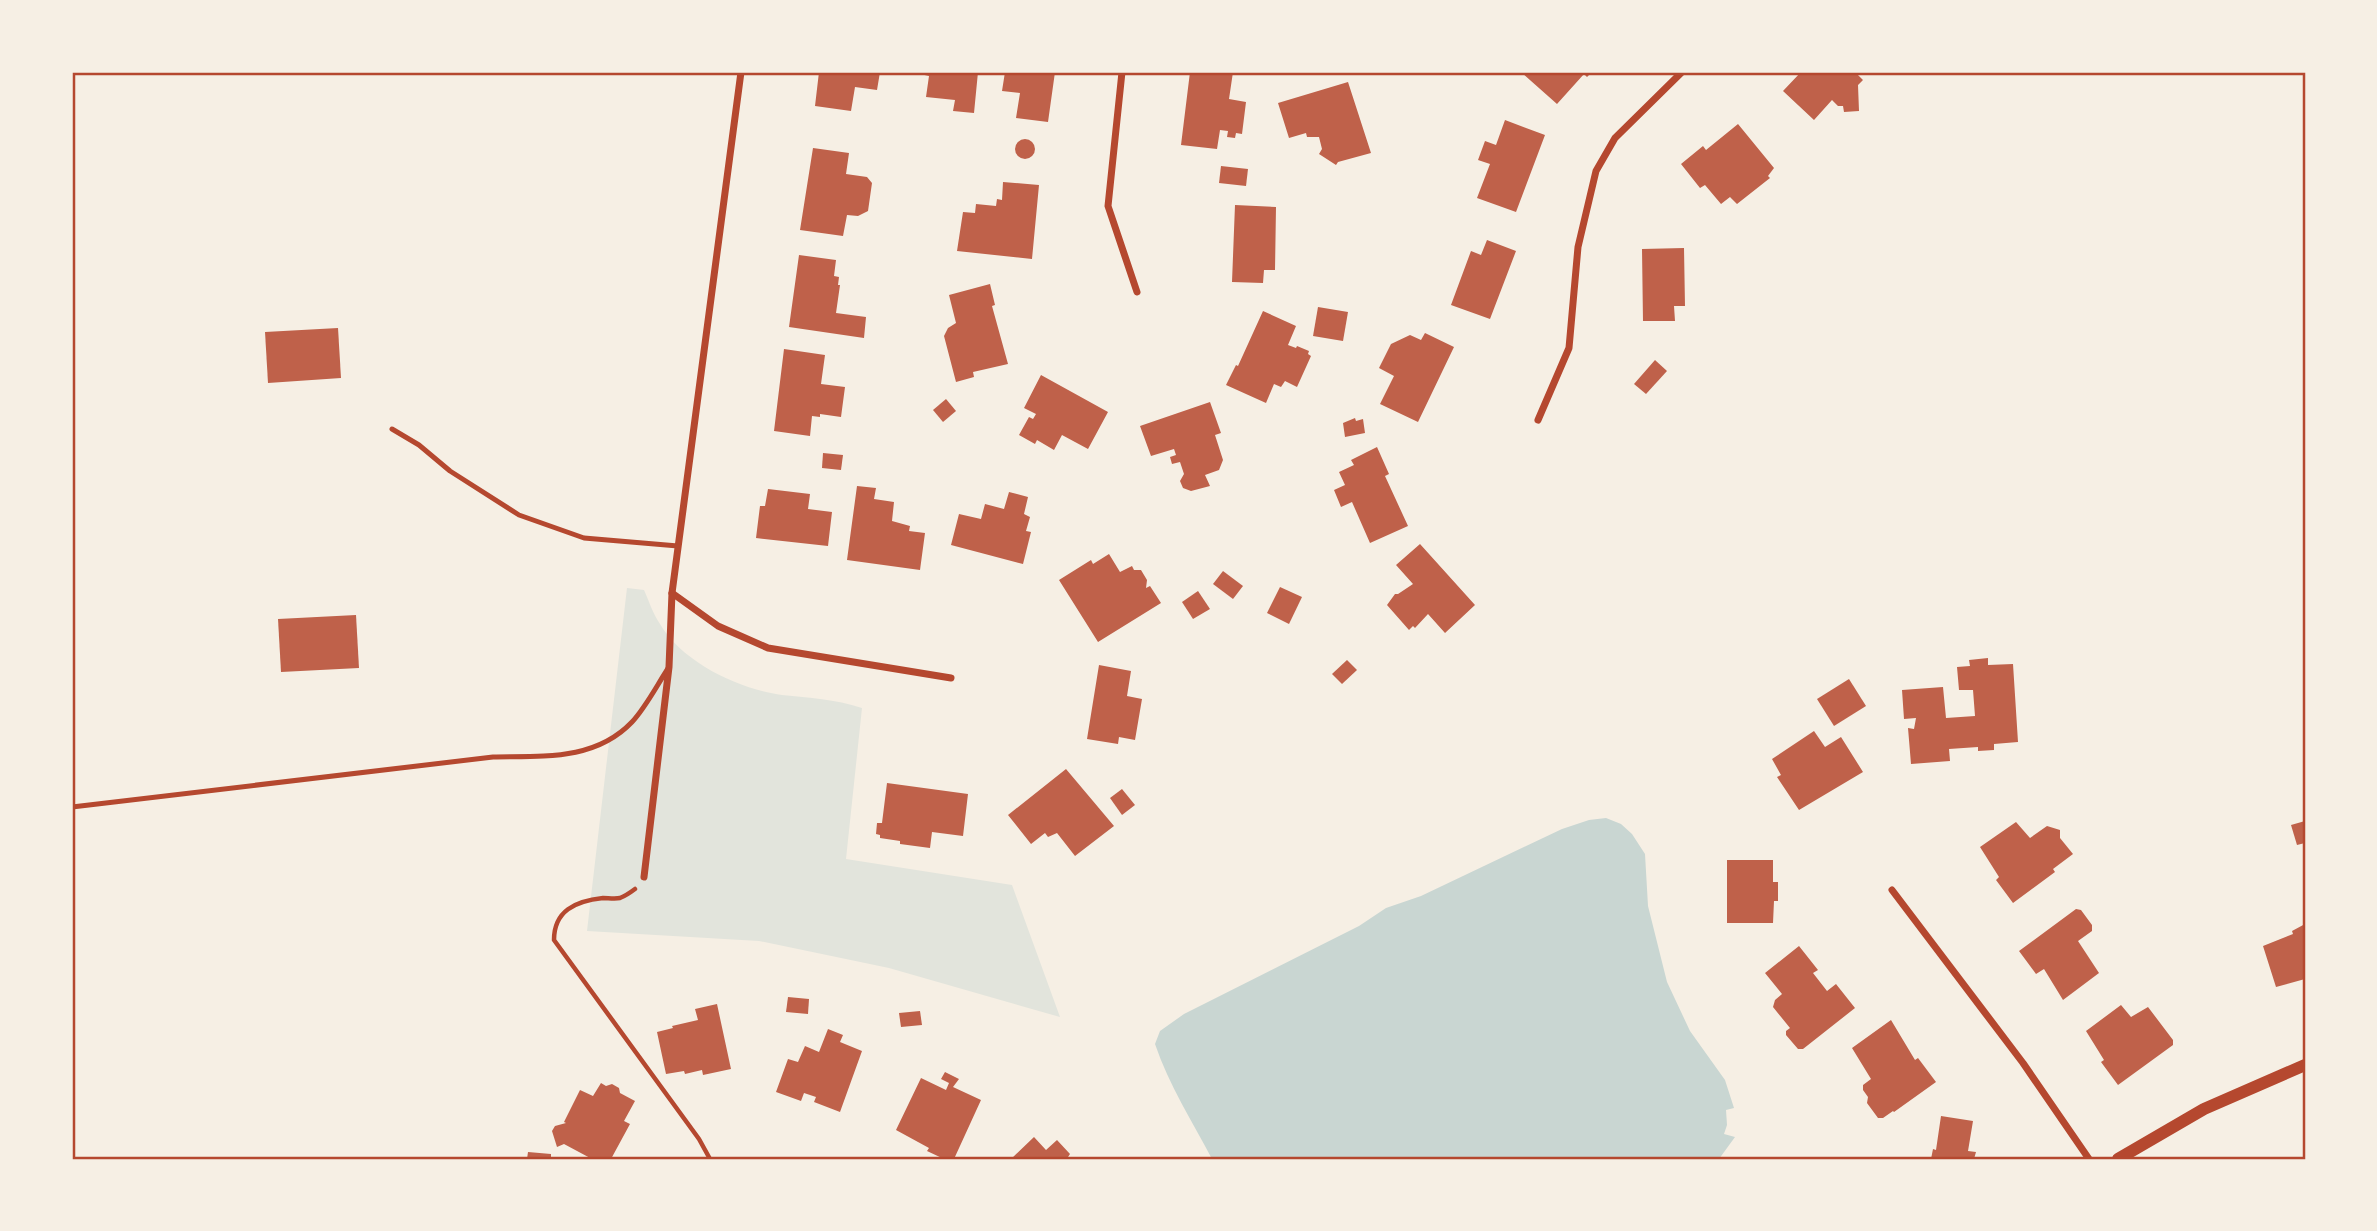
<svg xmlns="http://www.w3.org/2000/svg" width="2377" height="1231" font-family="'Archivo Narrow',sans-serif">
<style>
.green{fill:#e2e4dc}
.water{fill:#c9d6d2}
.building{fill:#bf614a}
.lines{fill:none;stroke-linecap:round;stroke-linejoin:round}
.path{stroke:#b5482f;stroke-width:4.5}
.service{stroke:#b5482f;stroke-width:5}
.minor{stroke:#b5482f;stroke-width:7}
.tertiary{stroke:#b5482f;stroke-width:12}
.neatline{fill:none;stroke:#b5482f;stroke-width:2.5}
</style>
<rect width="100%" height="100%" fill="#f6efe4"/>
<!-- green -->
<path class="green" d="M627 588 644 590C649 601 653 614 660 624 683 663 739 689 782 695 810 698 834 699 862 708L846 859 1012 885 1060 1017 889 968 759 941 587 931Z"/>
<!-- water -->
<path class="water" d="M1606 818 1621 824 1632 834 1645 854 1648 906 1667 982 1690 1031 1725 1080 1734 1108 1726 1110 1727 1125 1724 1134 1735 1137 1719 1159H1212C1192 1121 1169 1085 1155 1044L1160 1031 1184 1014 1359 926 1386 908 1421 896 1562 829 1589 820Z"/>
<!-- building -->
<g class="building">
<polygon points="819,72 880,72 877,90 855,87 851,111 815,106"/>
<polygon points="921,72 978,72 974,113 953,111 955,100 926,97 929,76 920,74"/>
<polygon points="1005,72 1055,72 1048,122 1016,118 1020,93 1002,91"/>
<polygon points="1190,72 1233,72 1229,99 1246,102 1242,134 1236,133 1235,138 1227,137 1228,131 1220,130 1217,149 1181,145"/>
<polygon points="1523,72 1592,72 1587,77 1584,74 1557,104 1522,73"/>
<polygon points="1801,72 1859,72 1857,74 1863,80 1858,85 1859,111 1844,112 1843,106 1838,106 1832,100 1814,120 1783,91"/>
<polygon points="1348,82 1371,153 1338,162 1336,165 1319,154 1322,149 1319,137 1307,137 1306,133 1289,138 1278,103"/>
<polygon points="1505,120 1545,135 1516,212 1477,198 1490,164 1478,160 1485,141 1496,145"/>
<polygon points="1738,124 1774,168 1768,176 1770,178 1737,204 1730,197 1721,204 1705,185 1700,188 1681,164 1703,146 1706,150"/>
<circle cx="1025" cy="149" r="10"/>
<polygon points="813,148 849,153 846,174 867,177 872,183 868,211 858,216 847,215 843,236 800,230"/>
<polygon points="1221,166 1248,169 1246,186 1219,183"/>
<polygon points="1003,182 1039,185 1032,259 957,251 963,212 975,213 976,204 996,206 997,199 1002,200"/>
<polygon points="1235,205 1276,207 1275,270 1264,270 1263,283 1232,282"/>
<polygon points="1487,240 1516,251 1490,319 1451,305 1471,251 1481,255"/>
<polygon points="1684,248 1685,306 1674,306 1675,321 1643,321 1642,249"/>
<polygon points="799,255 836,260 834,276 839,277 838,285 840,285 836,313 866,317 864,338 789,327"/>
<polygon points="990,284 995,305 992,306 1008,364 973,372 974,377 956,382 944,336 948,328 956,323 949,295"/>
<polygon points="1318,307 1348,312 1343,341 1313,336"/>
<polygon points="1263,311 1296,326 1288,345 1296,348 1297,346 1309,351 1308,354 1311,356 1297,387 1285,381 1281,387 1274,384 1266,403 1226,385 1236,365 1238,366"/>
<polygon points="338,328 341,378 268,383 265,332"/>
<polygon points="1425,333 1454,347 1418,422 1380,404 1394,376 1379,368 1391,344 1410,335 1421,340"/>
<polygon points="784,349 825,355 821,384 845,387 841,417 820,414 820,417 812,416 810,436 774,431"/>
<polygon points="1655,360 1667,371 1646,394 1634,384"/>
<polygon points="1041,375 1108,412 1088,449 1062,435 1054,450 1037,440 1035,444 1019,435 1029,417 1033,419 1036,414 1024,408"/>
<polygon points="946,399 956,411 943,422 933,410"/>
<polygon points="1210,402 1221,433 1215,435 1223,460 1219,470 1205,475 1210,486 1191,491 1183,488 1180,481 1184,474 1180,462 1172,464 1170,457 1176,455 1174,449 1151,456 1140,426"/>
<polygon points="1355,418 1356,421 1363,419 1365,433 1345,437 1343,423"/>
<polygon points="1377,447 1389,474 1385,476 1408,526 1370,543 1352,502 1341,507 1334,490 1345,485 1339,472 1354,465 1351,460"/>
<polygon points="823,453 843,455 841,470 822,468"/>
<polygon points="857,486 876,488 874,499 894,502 892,521 910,526 909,531 925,533 920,570 847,560"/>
<polygon points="768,489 810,494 808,509 832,512 828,546 756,538 760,506 765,506"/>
<polygon points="1009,492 1028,497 1024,514 1030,517 1026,531 1031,532 1023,564 951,545 959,514 981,519 985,504 1004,509"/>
<polygon points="1420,544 1475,605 1445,633 1428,614 1415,628 1413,626 1409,630 1387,605 1395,594 1398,594 1413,584 1396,565"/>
<polygon points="1109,554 1120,572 1132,566 1134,570 1141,570 1147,580 1146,588 1150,586 1161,603 1098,642 1059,580 1091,560 1093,564"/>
<polygon points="1223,571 1243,586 1233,599 1213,584"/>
<polygon points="1280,587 1302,597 1289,624 1267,613"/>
<polygon points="1198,591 1210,609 1193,619 1182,602"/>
<polygon points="356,615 359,668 281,672 278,619"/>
<polygon points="1988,658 1988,665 2013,664 2018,742 1994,744 1994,750 1978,751 1978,747 1949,749 1950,761 1911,764 1908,728 1914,729 1916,718 1904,719 1902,690 1943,687 1946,718 1975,716 1973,690 1959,690 1957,667 1970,666 1969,660"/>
<polygon points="1347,660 1357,670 1342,684 1332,674"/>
<polygon points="1099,665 1131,671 1127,696 1142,699 1135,740 1119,737 1118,744 1087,739"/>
<polygon points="1849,679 1866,706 1834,726 1817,699"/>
<polygon points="1814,731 1825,747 1841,737 1863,772 1799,810 1777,777 1781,775 1772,759"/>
<polygon points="1066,769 1114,826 1075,856 1057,833 1048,837 1045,833 1031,844 1008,815"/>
<polygon points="887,783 968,794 963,836 932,832 930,848 900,844 900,841 880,838 880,835 876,834 877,823 882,823"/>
<polygon points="1122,789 1135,805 1122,815 1110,798"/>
<polygon points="2305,821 2305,843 2297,845 2291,825"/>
<polygon points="2016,822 2030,838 2047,826 2060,830 2060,838 2073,854 2053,869 2055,872 2013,903 1996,880 1999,877 1980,847"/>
<polygon points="1727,860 1773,860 1773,882 1778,882 1778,901 1774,901 1773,923 1727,923"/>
<polygon points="2076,909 2081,910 2092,925 2092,931 2078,941 2099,973 2063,1000 2044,969 2036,974 2019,951"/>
<polygon points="2305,924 2305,979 2276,987 2263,946 2293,934 2292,931"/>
<polygon points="1799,946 1818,970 1813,973 1827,991 1836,984 1855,1008 1803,1049 1798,1049 1786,1035 1786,1031 1790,1028 1773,1007 1775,1000 1782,994 1765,973"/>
<polygon points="788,997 809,999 808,1014 786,1012"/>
<polygon points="717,1004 731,1069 703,1075 702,1070 685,1074 684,1071 666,1074 657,1032 673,1028 672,1026 698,1020 695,1009"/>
<polygon points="2121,1005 2131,1017 2148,1007 2173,1040 2173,1045 2118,1085 2101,1062 2104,1060 2086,1031"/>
<polygon points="920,1011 922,1025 901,1027 899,1013"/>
<polygon points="1891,1020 1915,1060 1918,1058 1936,1082 1894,1112 1893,1111 1883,1118 1878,1118 1867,1103 1868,1097 1863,1090 1863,1085 1871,1079 1852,1048"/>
<polygon points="828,1029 843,1035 840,1042 862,1051 840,1112 814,1102 816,1097 804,1093 801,1101 776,1092 788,1059 798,1062 805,1046 819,1052"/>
<polygon points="945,1072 959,1079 953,1087 981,1100 954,1159 944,1159 927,1151 929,1148 896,1130 921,1078 946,1090 949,1083 941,1079"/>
<polygon points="601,1083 606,1086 612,1084 619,1088 620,1093 635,1101 624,1121 630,1124 611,1159 592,1159 564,1144 557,1147 552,1131 555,1126 566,1123 564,1122 580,1090 593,1096"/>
<polygon points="1941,1116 1973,1121 1968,1151 1976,1152 1974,1159 1931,1159 1933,1149 1936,1150"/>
<polygon points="1034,1137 1046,1150 1057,1140 1070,1154 1068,1157 1071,1159 1011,1159"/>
<polygon points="528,1152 551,1154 551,1159 527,1159"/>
</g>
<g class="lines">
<!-- path -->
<path class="path" d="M635 889C631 892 625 896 620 898 615 899 608 898 603 898 575 901 554 911 554 940L699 1139 710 1159"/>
<!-- service -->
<g class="service">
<polyline points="392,429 419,445 450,471 519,515 584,538 678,546"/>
<path d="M72 807 493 757C542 756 595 761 632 722 646 707 657 685 669 667"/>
</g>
<!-- minor -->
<g class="minor">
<polyline points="1122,72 1108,206 1137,292"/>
<polyline points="1538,420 1569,348 1578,247 1596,171 1615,138 1682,72"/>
<polyline points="672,593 718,626 768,648 951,678"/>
<polyline points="644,877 669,667 672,593 741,72"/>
<polyline points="1892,890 2023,1063 2089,1159"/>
</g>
<!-- tertiary -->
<polyline class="tertiary" points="2118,1159 2204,1109 2305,1065"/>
</g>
<!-- border -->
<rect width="2377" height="1231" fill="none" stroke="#f6efe4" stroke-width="147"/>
<rect x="74" y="74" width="2230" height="1084" class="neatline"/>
</svg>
